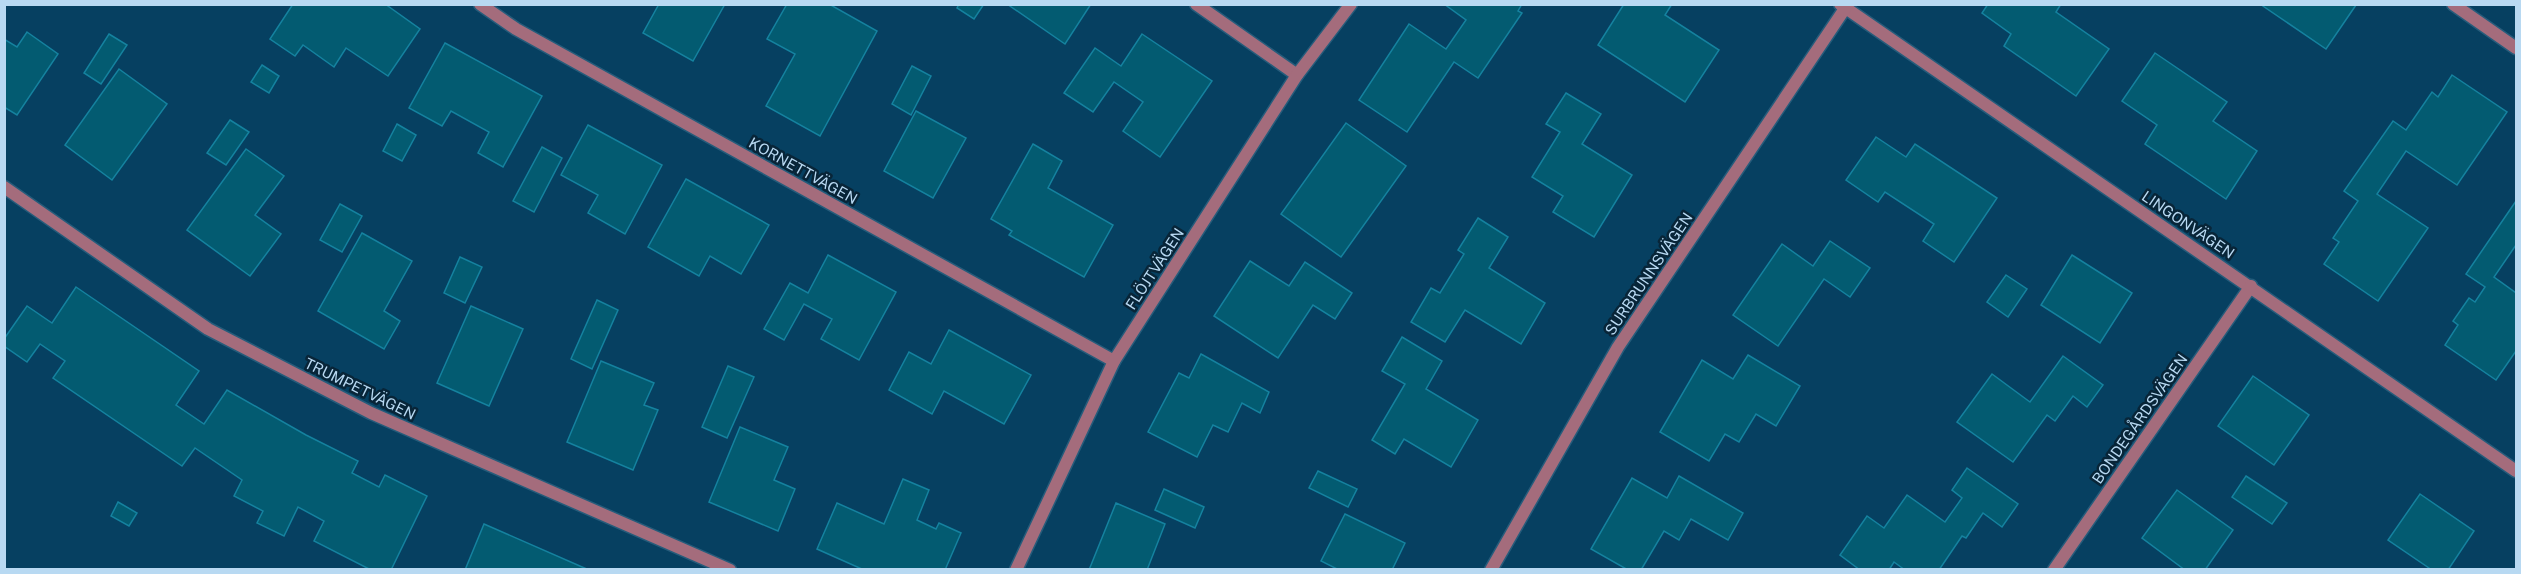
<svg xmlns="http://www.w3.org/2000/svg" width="2521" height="574" font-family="'Public Sans',sans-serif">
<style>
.building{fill:#035b71;stroke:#15829f;stroke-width:1.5}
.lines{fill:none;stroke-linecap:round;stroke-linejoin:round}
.minor-casing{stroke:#265c7b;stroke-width:15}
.minor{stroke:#a46c7c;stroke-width:12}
.labels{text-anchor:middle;stroke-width:5;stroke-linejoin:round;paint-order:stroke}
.street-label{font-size:15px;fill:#b8d9f2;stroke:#082538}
</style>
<rect width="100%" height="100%" fill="#064061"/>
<!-- building -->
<g class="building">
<polygon points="293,4 385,4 420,29 388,76 346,48 334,67 303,45 295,56 270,39"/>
<polygon points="659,4 725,4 693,61 643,33"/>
<polygon points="787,4 829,4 877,31 820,136 766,106 795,54 767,39"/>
<polygon points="959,4 984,4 974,19 957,8"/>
<polygon points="1007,4 1091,4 1065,44"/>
<polygon points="1522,4 1518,11 1522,13 1478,78 1454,62 1407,132 1359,100 1409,24 1446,49 1466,20 1444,4"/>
<polygon points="1624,4 1672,4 1665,15 1719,50 1685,102 1598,45"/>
<polygon points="1988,4 2061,4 2056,12 2109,49 2076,96 2004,46 2011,34 1982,13"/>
<polygon points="2260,4 2355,4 2356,5 2326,49"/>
<polygon points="27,32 58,54 17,115 4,107 4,39 17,47"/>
<polygon points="109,34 127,45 101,84 84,73"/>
<polygon points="1142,34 1212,81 1160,157 1123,131 1143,102 1114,82 1093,112 1064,93 1095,48 1121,66"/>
<polygon points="445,43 542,96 503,167 478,153 489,132 451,111 442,126 409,108"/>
<polygon points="2155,53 2227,102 2213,121 2257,151 2226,199 2145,144 2157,125 2122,101"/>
<polygon points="262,65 279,76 269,93 251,82"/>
<polygon points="912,66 931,76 911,115 892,104"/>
<polygon points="119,69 167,104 112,180 65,145"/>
<polygon points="2452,75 2507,112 2457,185 2406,151 2377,194 2428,228 2378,301 2324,264 2339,242 2333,238 2358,201 2344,191 2393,121 2406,130 2432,92 2438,97"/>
<polygon points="1566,93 1601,114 1582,144 1632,175 1594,237 1553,212 1563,196 1532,177 1560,132 1546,124"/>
<polygon points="916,111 966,138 933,198 884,171"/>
<polygon points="230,120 249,132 226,165 207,153"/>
<polygon points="1346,123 1406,166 1341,257 1281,214"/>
<polygon points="397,124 416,135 402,161 383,151"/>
<polygon points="588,125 662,165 625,234 588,213 598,195 561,175"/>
<polygon points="1876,137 1906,157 1915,144 1997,198 1954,262 1923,241 1934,224 1885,192 1878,202 1846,180"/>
<polygon points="1033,144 1062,161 1048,188 1113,225 1084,277 1009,235 1012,231 991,219"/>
<polygon points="542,147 562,158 534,212 513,201"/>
<polygon points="246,149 284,176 255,215 281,234 250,276 187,230"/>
<polygon points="686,179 769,225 741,274 710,256 699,276 648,247"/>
<polygon points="2516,201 2516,245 2494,277 2516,293 2516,351 2496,380 2445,345 2458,325 2453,321 2469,298 2475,302 2485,287 2466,274"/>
<polygon points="340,204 362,216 342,252 320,240"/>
<polygon points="1478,218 1508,237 1489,268 1545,303 1521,344 1465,310 1445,342 1411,322 1431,288 1440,293 1464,254 1458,250"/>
<polygon points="362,233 412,261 384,311 400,321 384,349 318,311"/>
<polygon points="1830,241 1870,268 1850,297 1824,279 1778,346 1733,315 1782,244 1813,266"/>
<polygon points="828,255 896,292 859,360 821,339 832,319 804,304 784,340 764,329 790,283 808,293"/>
<polygon points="2072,255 2132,293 2100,343 2041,305"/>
<polygon points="460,257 482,267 465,303 444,293"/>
<polygon points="1250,261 1289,286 1305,262 1352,293 1335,319 1313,305 1278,358 1214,316"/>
<polygon points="2006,275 2027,289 2008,317 1987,302"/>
<polygon points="76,287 199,371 176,405 204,424 227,390 306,435 358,461 352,473 379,487 385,475 427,496 391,570 371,570 314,541 324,521 298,507 284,536 257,523 263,511 234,496 242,480 195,448 182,466 53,378 65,361 40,344 27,362 4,346 4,339 27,306 52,323"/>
<polygon points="597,300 618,310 592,369 571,359"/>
<polygon points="471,306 523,329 489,406 437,383"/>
<polygon points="949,330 1031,375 1004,424 944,391 932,414 889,390 909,352 931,364"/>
<polygon points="1402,337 1442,361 1426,389 1478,420 1451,467 1404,439 1395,454 1372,440 1405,384 1382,371"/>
<polygon points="1201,354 1269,392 1260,413 1242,403 1228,432 1213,425 1197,457 1148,432 1179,373 1189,378"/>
<polygon points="1748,355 1800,386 1776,426 1756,414 1739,442 1725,434 1709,461 1660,432 1702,360 1733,379"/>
<polygon points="2063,356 2103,385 2087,407 2073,396 2055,421 2047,415 2013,462 1957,422 1992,374 2030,402"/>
<polygon points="601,361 654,383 644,405 658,410 633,470 567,442"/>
<polygon points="728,366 754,377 727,438 702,427"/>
<polygon points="2253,376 2309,415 2274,465 2218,426"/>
<polygon points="740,427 788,447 774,480 795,489 778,531 709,502"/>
<polygon points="1967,468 2018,504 2002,527 1983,513 1966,538 1962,536 1939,570 1905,570 1894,562 1889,570 1860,570 1840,555 1867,516 1884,528 1907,495 1945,522 1962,498 1952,490"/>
<polygon points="1318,471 1357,489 1348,507 1309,488"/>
<polygon points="1679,476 1743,513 1728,540 1691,519 1679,540 1664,531 1641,570 1628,570 1591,549 1632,478 1667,498"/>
<polygon points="2246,476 2287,503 2272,524 2232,497"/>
<polygon points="903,479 929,490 917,520 936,529 939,523 961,533 945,570 864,570 817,549 837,503 884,524"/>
<polygon points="1164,489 1204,507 1195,528 1155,510"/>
<polygon points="2177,490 2233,530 2205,570 2185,570 2142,538"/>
<polygon points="2420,494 2474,531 2448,570 2432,570 2388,540"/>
<polygon points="118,502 137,513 129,526 111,516"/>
<polygon points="1116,503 1165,524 1147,570 1089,570"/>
<polygon points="1345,514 1405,543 1392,570 1339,570 1321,561"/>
<polygon points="484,524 589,570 465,570"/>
</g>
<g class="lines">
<defs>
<g id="minor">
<polyline points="480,4 516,29 1114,361"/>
<polyline points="1196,4 1297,75"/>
<polyline points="1840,4 2516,471"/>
<polyline points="2453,4 2516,48"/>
<polyline points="4,187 208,329 371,413 730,570"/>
<polyline points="1016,570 1114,361 1297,75 1351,4"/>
<polyline points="1491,570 1618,347 1848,4"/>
<polyline points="2054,570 2251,286"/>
</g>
</defs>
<!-- minor casing -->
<use href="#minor" class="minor-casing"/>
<!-- minor -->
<use href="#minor" class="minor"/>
</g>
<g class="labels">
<!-- street labels -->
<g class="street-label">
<text transform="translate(803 171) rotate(29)" y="5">KORNETTVÄGEN</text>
<text transform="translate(2188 225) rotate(34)" y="5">LINGONVÄGEN</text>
<text transform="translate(1155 269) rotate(-57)" y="5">FLÖJTVÄGEN</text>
<text transform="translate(1649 274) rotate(-56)" y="5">SURBRUNNSVÄGEN</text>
<text transform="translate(360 389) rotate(26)" y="5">TRUMPETVÄGEN</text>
<text transform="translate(2140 419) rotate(-55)" y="5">BONDEGÅRDSVÄGEN</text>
</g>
</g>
<!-- border -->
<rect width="2521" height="574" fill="none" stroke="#b8d9f2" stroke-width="12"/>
</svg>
